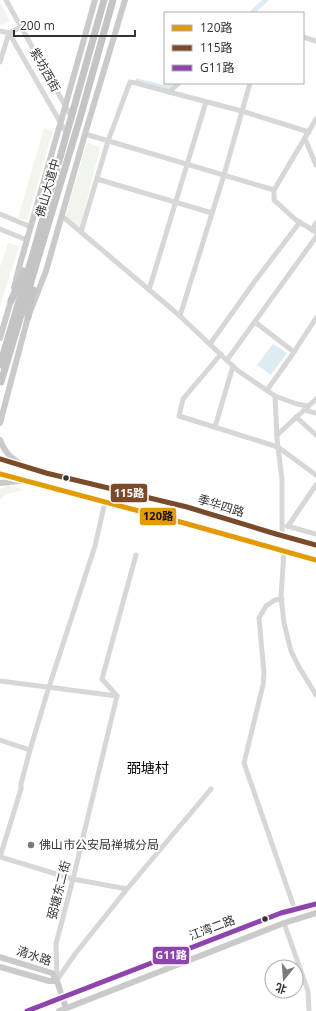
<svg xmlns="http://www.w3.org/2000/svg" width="316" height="1011" font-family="'Open Sans','Noto Sans SC',sans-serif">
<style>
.park{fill:#f1f5ed}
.water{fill:#ddebf3}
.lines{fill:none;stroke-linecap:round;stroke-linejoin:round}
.minor{stroke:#d7d7d7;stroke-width:5}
.major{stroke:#cacaca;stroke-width:6}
.highway{stroke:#c4c4c4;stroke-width:7}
.bus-1-casing{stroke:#fff;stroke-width:8}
.bus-2-casing{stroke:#fff;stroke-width:8}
.bus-3-casing{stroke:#fff;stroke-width:8}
.bus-1{stroke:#e39a05;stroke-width:5}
.bus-2{stroke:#7a4b2a;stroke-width:5}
.bus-3{stroke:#8e44ad;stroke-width:5}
.bus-dot{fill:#333;stroke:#fff;stroke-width:1.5}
.poi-dot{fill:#7a7a7a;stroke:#fff;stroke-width:1.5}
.labels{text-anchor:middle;stroke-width:4;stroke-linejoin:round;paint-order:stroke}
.street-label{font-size:12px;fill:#333;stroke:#fff}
.poi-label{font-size:12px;fill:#333;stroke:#fff;text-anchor:start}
.quarter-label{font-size:14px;fill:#000;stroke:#fff}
.line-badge{stroke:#fff;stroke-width:1.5}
.badge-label{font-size:11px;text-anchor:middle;font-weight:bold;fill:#fff}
.pale-badge-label{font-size:11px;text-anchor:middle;font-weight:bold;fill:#111}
</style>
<rect width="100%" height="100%" fill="#fff"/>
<!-- park -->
<g class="park">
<polygon points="0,2 10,21 1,26 0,24"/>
<polygon points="44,128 53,131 27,220 18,218"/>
<polygon points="87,143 100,147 80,229 65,217"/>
<polygon points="8,243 19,246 0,306 0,267"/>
<polygon points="8,485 24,490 6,494 0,500 0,489"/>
</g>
<!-- water -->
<g class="water">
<polygon points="262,0 269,0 255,13 252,13 250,11"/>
<polygon points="136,78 164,85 171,83 176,83 167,90 136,81"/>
<polygon points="273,344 287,353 271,375 257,365"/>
</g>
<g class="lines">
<!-- minor -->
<g class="minor">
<polyline points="6,0 72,118"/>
<polyline points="0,31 9,33 67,134"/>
<polyline points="303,37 316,41"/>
<polyline points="0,62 9,33 21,27"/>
<polyline points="169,92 179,83"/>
<polyline points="85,134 274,190 274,200 296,220 316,232"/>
<polyline points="305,139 316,165"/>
<polyline points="97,179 212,213"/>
<polyline points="274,190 316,119"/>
<polyline points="0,214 31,227"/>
<polyline points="62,216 81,232"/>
<polyline points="0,229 27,240"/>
<polyline points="312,230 316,223"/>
<polyline points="149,290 206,102"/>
<polyline points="180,316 224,175 250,83"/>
<polyline points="255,322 294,352"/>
<polyline points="210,344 255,281 300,222"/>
<polyline points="221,354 183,399 179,416 278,447 316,475"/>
<polyline points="227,360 316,237"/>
<polyline points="267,390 292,355 316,318"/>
<polyline points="275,396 277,439 282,479 282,536"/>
<polyline points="308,406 297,404 275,396 237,370 180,316 81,232 108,141 130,82 136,83 169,92 242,111 309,132"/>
<polyline points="305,410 316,413"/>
<polyline points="296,417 316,435"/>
<polyline points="215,427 233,366"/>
<polyline points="277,435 316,399"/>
<polyline points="105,502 95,546 48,690 30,750 21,784 21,789 0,857 73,879 127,889"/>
<polyline points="287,526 316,534"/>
<polyline points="288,526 316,485"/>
<polyline points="284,551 281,597 284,623 291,651 299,667 316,695"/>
<polyline points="282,599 275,600 266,606 259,618 264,673 263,685 244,763 295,910"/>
<polyline points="0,681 117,696"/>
<polyline points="117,696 102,679 136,555"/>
<polyline points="0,740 30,750"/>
<polyline points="284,923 308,991 309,1011"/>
<polyline points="57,980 75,954 127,889 211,789"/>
<polyline points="57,981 56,944 73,879 117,696"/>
</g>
<!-- major -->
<g class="major">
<polyline points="14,288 20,264 65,107 95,0"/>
<polyline points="0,338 12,297"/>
<polyline points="0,423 28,317 46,271 85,134 125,0"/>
<path d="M0 440C5 452 9 456 19 463"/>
<polyline points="0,459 46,473 187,507 276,534 316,545"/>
<polyline points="0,474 184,523 316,560"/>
<polyline points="0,483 20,481"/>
<polyline points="0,957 52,973 57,981 66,1008"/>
<polyline points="0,967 49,981 57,981"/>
<polyline points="27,1011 281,913 316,904"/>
<polyline points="59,1011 284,923 316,913"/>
</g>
<!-- highway -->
<g class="highway">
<polyline points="11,301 24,271"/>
<polyline points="28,317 33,290"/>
<polyline points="0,365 33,254 104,0"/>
<polyline points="1,382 80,118 113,0"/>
</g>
<defs>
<polyline id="bus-1" points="0,474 184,523 316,560"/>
<polyline id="bus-2" points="0,459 46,473 187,507 276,534 316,545"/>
<polyline id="bus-3" points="27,1011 281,913 316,904"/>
</defs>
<!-- bus-1 casing -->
<use href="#bus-1" class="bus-1-casing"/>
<!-- bus-2 casing -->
<use href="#bus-2" class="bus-2-casing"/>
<!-- bus-3 casing -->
<use href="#bus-3" class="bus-3-casing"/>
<!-- bus-1 -->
<use href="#bus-1" class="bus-1"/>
<!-- bus-2 -->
<use href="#bus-2" class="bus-2"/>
<!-- bus-3 -->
<use href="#bus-3" class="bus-3"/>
</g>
<!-- markers -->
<g class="bus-dot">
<circle cx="66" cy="478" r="3.5"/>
<circle cx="265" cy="919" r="3.5"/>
</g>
<circle class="poi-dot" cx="31" cy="845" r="4"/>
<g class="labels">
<!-- street labels -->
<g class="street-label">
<text transform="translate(45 70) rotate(61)" y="4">紫坊西街</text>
<text transform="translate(48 188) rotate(-74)" y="4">佛山大道中</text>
<text transform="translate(221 506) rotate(17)" y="4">季华四路</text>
<text transform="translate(59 890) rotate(-76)" y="4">弼塘东二街</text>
<text transform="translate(212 928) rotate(-21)" y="4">江湾二路</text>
<text transform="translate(34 956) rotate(18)" y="4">清水路</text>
</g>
<!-- poi labels -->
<g class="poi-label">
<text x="39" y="849">佛山市公安局禅城分局</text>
</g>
<!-- quarter labels -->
<g class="quarter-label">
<text x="148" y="773">弼塘村</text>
</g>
</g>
<g class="line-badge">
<rect x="110" y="483" width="38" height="20" rx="4" fill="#7a4b2a"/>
<rect x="139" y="507" width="38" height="19" rx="4" fill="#e39a05"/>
<rect x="152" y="946" width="38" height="19" rx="4" fill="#8e44ad"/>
</g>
<g class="badge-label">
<text x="129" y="497">115路</text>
<text x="171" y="959">G11路</text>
</g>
<g class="pale-badge-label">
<text x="158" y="520">120路</text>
</g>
<!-- legend -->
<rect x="164" y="12" width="140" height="72" fill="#ffffff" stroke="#adadad"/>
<rect x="172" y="25" width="20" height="6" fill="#e39a05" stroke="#adadad"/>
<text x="200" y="32" font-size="12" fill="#333333">120路</text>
<rect x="172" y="45" width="20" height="6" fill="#7a4b2a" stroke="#adadad"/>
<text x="200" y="52" font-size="12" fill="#333333">115路</text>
<rect x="172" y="65" width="20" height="6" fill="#8e44ad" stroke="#adadad"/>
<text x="200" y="72" font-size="12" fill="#333333">G11路</text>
<!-- north arrow -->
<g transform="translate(284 979) rotate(197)"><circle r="19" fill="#ffffff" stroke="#adadad"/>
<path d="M0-3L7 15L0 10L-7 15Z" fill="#7a7a7a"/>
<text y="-6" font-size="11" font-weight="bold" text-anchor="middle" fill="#333333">北</text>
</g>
<!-- scale -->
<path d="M14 30v6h121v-6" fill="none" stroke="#333333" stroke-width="2"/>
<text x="20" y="30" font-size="12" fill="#333333" stroke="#ffffff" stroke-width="3" paint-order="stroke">200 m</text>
</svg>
